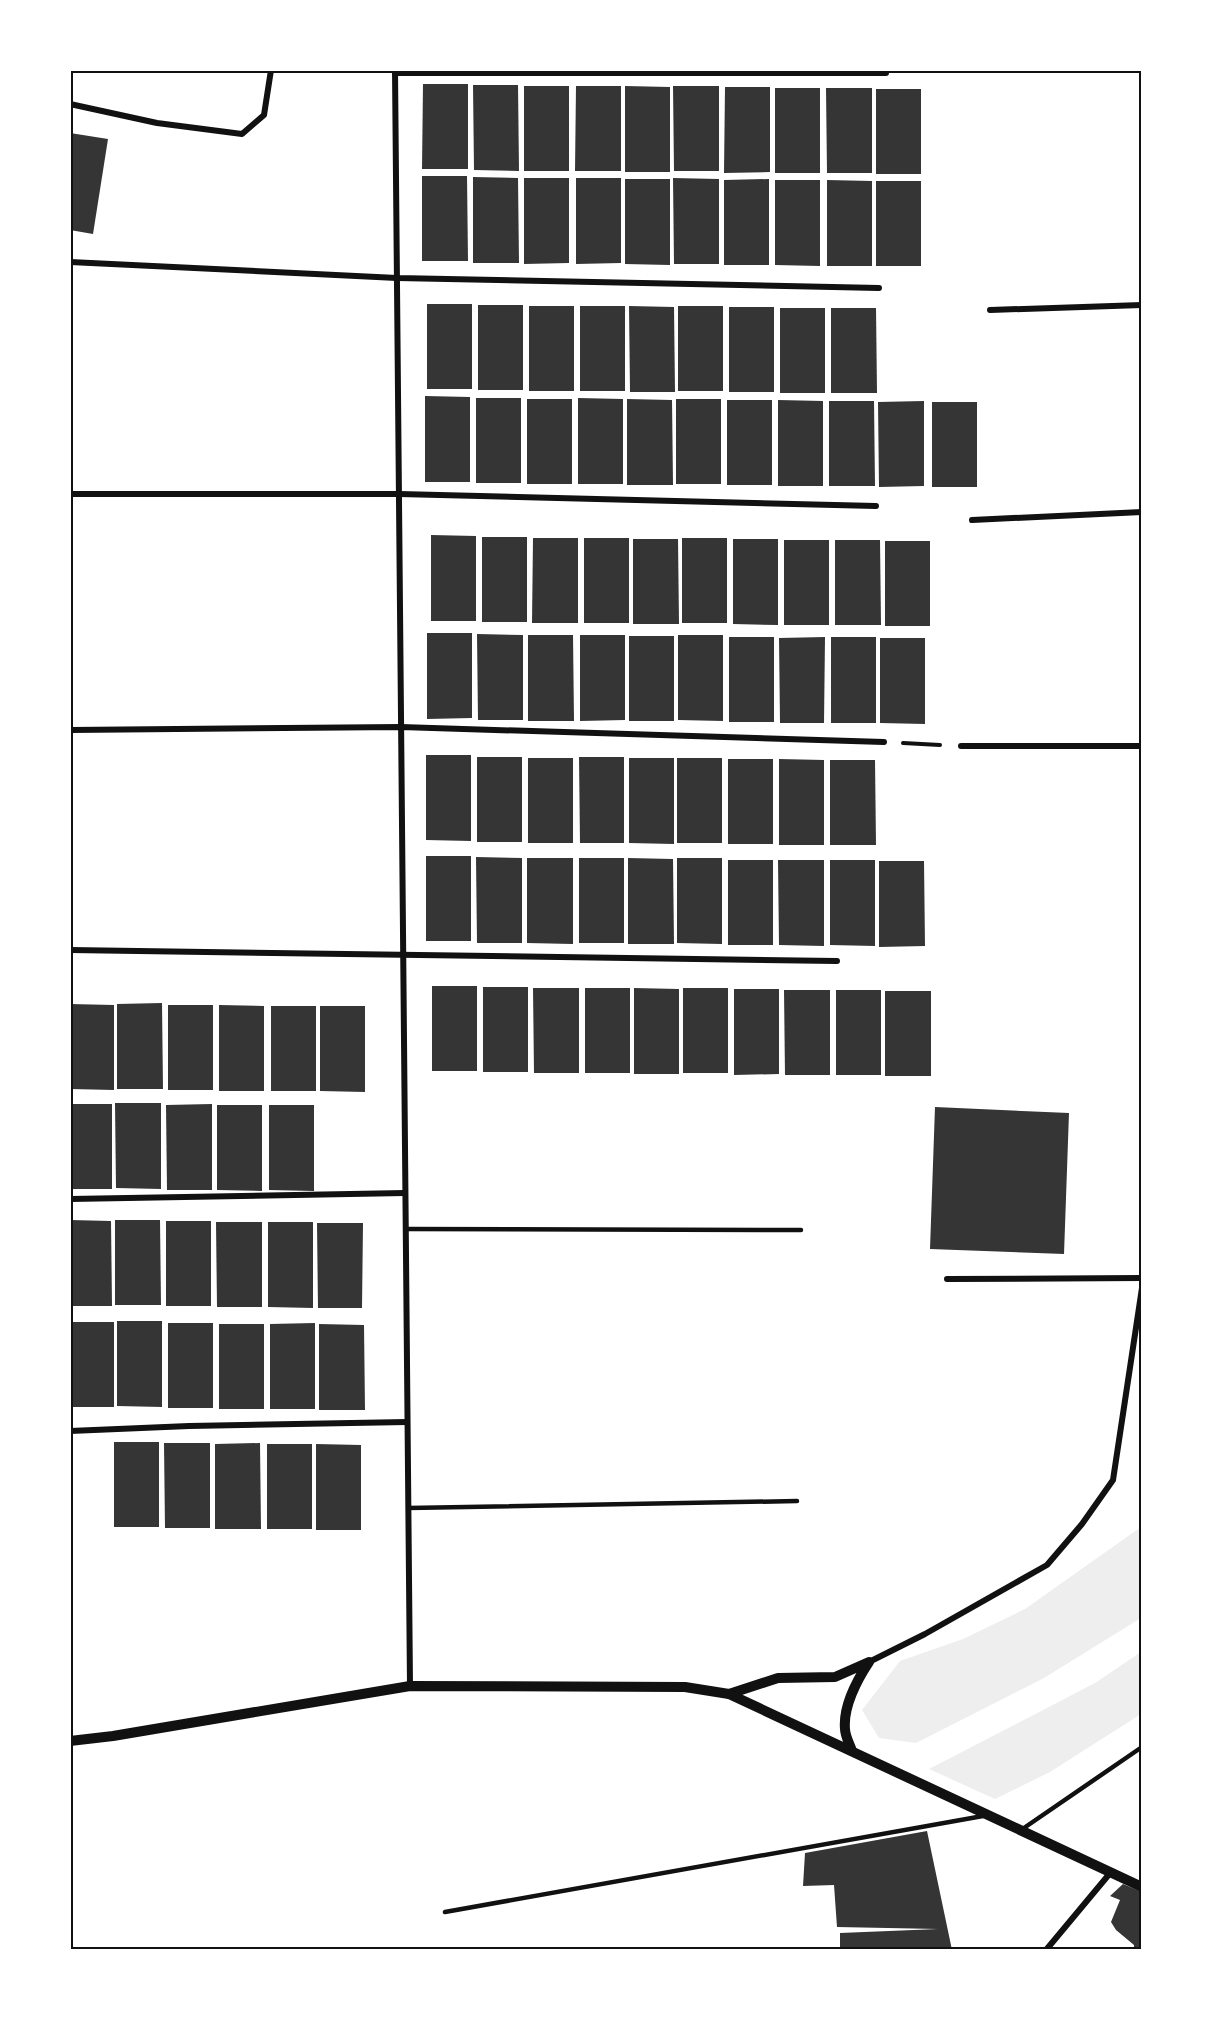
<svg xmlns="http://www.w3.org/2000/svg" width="1212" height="2020" font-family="'Alegreya Sans',sans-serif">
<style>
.green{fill:#eee}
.building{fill:#353535}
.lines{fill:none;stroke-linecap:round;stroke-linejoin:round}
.path{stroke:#111;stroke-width:4}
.service{stroke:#111;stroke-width:4.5}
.minor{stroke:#111;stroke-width:6}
.tertiary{stroke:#111;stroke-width:10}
.neatline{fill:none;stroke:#111;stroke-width:2}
</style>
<rect width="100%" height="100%" fill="#fff"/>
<!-- green -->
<g class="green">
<polygon points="1141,1527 1141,1618 1044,1678 916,1743 879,1738 862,1710 900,1661 963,1639 1025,1609"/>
<polygon points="1141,1652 1141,1714 1050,1772 995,1799 929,1769 1095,1683"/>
</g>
<!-- building -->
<g class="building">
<polygon points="423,84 468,84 468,169 422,169"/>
<polygon points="473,85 518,85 519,171 474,170"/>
<rect x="524" y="86" width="45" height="85"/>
<polygon points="576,86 621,86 621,171 575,171"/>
<polygon points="625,86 670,87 670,172 625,172"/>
<polygon points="673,86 719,86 719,171 674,171"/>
<polygon points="725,87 770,87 770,172 724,173"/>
<rect x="775" y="88" width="45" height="85"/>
<polygon points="826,88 872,88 872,173 827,173"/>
<rect x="876" y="89" width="45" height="85"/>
<polygon points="70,133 108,139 93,234 70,230"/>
<polygon points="422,176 467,176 468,261 422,261"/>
<polygon points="473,177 518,178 519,263 473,263"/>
<polygon points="524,178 569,178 569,263 524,264"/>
<polygon points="576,178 621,178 621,263 576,264"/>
<polygon points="673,178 719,179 719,264 674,264"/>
<polygon points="625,179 670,179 670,265 625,264"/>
<polygon points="769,179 769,265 724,265 724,180"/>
<polygon points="775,180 820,180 820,266 775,265"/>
<polygon points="827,180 872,181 872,266 827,266"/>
<rect x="876" y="181" width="45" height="85"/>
<rect x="427" y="304" width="45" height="85"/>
<rect x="478" y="305" width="45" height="85"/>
<rect x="529" y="306" width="45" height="85"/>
<rect x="580" y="306" width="45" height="85"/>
<polygon points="629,306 674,307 675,392 630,392"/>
<rect x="678" y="306" width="45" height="85"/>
<rect x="729" y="307" width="45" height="85"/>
<rect x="780" y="308" width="45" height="85"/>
<polygon points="831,308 876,308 877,393 831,393"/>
<polygon points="425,396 470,397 470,482 425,482"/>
<rect x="476" y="398" width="45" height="85"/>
<polygon points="578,398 623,399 623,484 578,484"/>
<rect x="527" y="399" width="45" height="85"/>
<polygon points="627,399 672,400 673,485 627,485"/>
<rect x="676" y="399" width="45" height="85"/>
<rect x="727" y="400" width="45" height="85"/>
<polygon points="778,400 823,401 823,486 778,486"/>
<polygon points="829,401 874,401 875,486 829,486"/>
<polygon points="924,401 924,486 879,487 878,402"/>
<rect x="932" y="402" width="45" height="85"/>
<polygon points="431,535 476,536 476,621 431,621"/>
<rect x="482" y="537" width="45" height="85"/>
<polygon points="533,538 578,538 578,623 532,623"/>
<rect x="584" y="538" width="45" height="85"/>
<rect x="682" y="538" width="45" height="85"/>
<polygon points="633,539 678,539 679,624 633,624"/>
<polygon points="733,539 778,539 778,625 733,624"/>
<rect x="784" y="540" width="45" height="85"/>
<polygon points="835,540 880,540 881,625 835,625"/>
<rect x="885" y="541" width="45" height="85"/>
<polygon points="427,633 472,633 472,718 427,719"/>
<polygon points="477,634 523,635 523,720 478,720"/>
<polygon points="528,635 573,635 574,721 528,721"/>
<polygon points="580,635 625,635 625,720 580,721"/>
<polygon points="678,635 723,635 723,721 678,720"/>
<rect x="629" y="636" width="45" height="85"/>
<rect x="729" y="637" width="45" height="85"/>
<polygon points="825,637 824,723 780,723 779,638"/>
<rect x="831" y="637" width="45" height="86"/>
<polygon points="880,638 925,638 925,724 880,723"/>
<polygon points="426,755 471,755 471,841 426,840"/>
<rect x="477" y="757" width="45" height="85"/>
<polygon points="579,757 624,757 624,843 580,843"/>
<rect x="528" y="758" width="45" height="85"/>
<polygon points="629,758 674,758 674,844 629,843"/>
<rect x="677" y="758" width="45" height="85"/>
<rect x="728" y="759" width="45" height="85"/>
<polygon points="779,759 824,760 824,845 779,845"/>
<polygon points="830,760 875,760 876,845 830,845"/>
<rect x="426" y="856" width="45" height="85"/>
<polygon points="476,857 522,858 522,943 477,943"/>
<polygon points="527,858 573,858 573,944 527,943"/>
<rect x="579" y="858" width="45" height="85"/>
<polygon points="628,858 673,859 674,944 628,944"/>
<polygon points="677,858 722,858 722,944 677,943"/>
<rect x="728" y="860" width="45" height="85"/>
<polygon points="778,860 824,860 824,946 779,945"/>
<polygon points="830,860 875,860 875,946 830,945"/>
<polygon points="879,861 924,861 925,946 879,947"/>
<rect x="432" y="986" width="45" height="85"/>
<rect x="483" y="987" width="45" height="85"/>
<polygon points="533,988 579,988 579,1073 534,1073"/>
<rect x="585" y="988" width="45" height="85"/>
<polygon points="634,988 679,989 679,1074 634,1074"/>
<rect x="683" y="988" width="45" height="85"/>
<polygon points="734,989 779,989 779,1074 734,1075"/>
<polygon points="784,990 830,990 830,1075 785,1075"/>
<rect x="836" y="990" width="45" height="85"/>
<rect x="885" y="991" width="46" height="85"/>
<polygon points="162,1003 163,1089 117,1089 117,1004"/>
<polygon points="70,1004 114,1005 114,1090 70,1089"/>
<rect x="168" y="1005" width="45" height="85"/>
<polygon points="219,1005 264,1006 264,1091 219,1091"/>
<rect x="271" y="1006" width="45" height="85"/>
<polygon points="320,1006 365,1006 365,1092 320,1091"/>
<polygon points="115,1103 161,1103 161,1189 116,1188"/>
<rect x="70" y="1104" width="42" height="85"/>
<polygon points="212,1104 212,1190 167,1190 166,1105"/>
<polygon points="217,1105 262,1105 262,1191 217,1190"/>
<polygon points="269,1105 314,1105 314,1191 269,1190"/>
<polygon points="935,1107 1069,1113 1064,1254 930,1249"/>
<polygon points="70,1220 111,1221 112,1306 70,1306"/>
<polygon points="115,1220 160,1220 161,1305 115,1305"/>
<rect x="166" y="1221" width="45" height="85"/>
<polygon points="216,1222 262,1222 262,1307 217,1307"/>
<polygon points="268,1222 313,1222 313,1308 268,1307"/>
<polygon points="317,1223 363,1223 362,1308 318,1308"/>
<polygon points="117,1321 162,1321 162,1407 117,1406"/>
<rect x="70" y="1322" width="44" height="85"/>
<rect x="168" y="1323" width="45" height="85"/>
<polygon points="315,1323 315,1409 270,1409 270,1324"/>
<rect x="219" y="1324" width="45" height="85"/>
<polygon points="319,1324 364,1325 365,1410 319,1410"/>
<rect x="114" y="1442" width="45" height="85"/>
<polygon points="164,1443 210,1443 210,1528 165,1528"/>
<polygon points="260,1443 261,1529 215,1529 215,1444"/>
<rect x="267" y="1444" width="45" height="85"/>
<polygon points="316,1444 361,1445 361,1530 316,1530"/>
<polygon points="927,1831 952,1950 840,1950 840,1933 938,1929 837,1927 834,1885 803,1886 805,1853"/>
<polygon points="1123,1884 1142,1892 1142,1950 1134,1950 1134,1945 1116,1930 1111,1922 1120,1900 1110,1896"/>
</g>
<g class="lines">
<!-- path -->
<polyline class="path" points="903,743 940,745"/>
<!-- service -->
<g class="service">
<polyline points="406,1229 801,1230"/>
<polyline points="408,1508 797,1501"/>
<polyline points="1021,1830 1142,1747"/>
<polyline points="445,1912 983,1816"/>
</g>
<!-- minor -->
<g class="minor">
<polyline points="395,70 410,1686"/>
<polyline points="395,73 886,73"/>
<polyline points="70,104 157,123 242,134 264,115 271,70"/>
<polyline points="70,262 397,278 879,288"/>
<polyline points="990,310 1142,305"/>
<polyline points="70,494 399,494 876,506"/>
<polyline points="972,520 1142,512"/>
<polyline points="70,730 401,727 884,742"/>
<polyline points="961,746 1142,746"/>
<polyline points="70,950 837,961"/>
<polyline points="70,1199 405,1193"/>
<polyline points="947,1279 1142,1278"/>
<polyline points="70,1431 189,1426 407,1422"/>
<polyline points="869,1662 925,1634 1047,1565 1082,1524 1113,1480 1142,1288"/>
<polyline points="1046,1950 1111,1872"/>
</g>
<!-- tertiary -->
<g class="tertiary">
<path d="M729 1694 778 1678 835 1677 869 1662C857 1680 843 1707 845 1729 845 1736 850 1745 852 1751"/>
<polyline points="70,1741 113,1736 410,1686 685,1687 729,1694 1142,1887"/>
</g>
</g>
<!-- border -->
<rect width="1212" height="2020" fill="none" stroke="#ffffff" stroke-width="144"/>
<rect x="72" y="72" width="1068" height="1876" class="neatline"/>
</svg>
